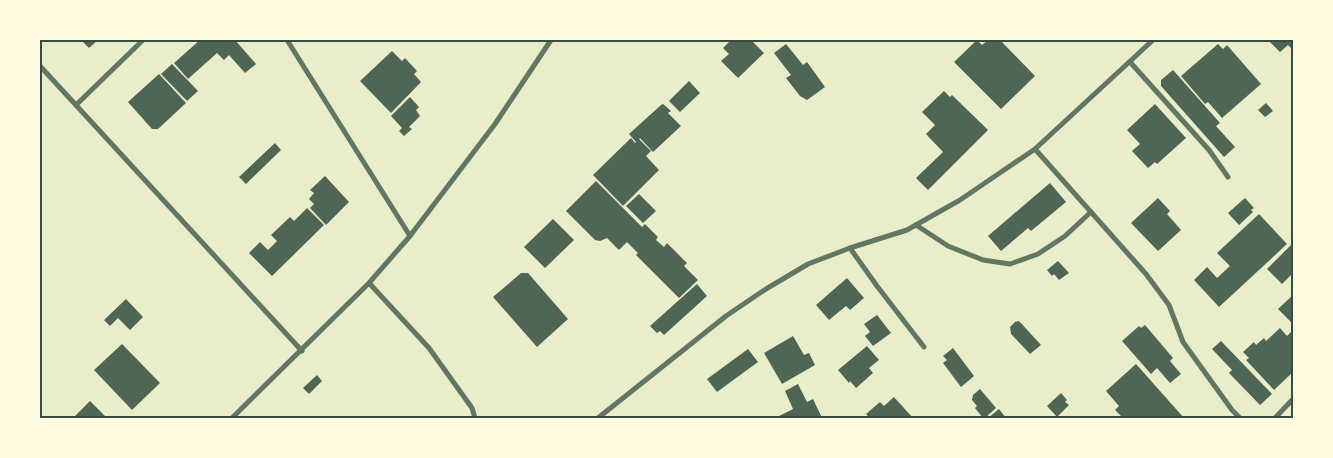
<svg xmlns="http://www.w3.org/2000/svg" width="1333" height="458" font-family="'Sofia Sans Condensed',sans-serif">
<style>
.building{fill:#4f6655}
.lines{fill:none;stroke-linecap:round;stroke-linejoin:round}
.minor{stroke:#617663;stroke-width:5}
.neatline{fill:none;stroke:#344e41;stroke-width:2}
</style>
<rect width="100%" height="100%" fill="#e9edc9"/>
<!-- building -->
<g class="building">
<polygon points="81,40 98,40 89,48"/>
<polygon points="200,40 235,40 256,64 245,73 229,55 224,60 217,53 188,79 174,63"/>
<polygon points="731,40 751,40 764,53 738,78 721,61 729,54 723,48"/>
<polygon points="977,40 982,45 988,40 1000,40 1035,76 1001,109 954,62"/>
<polygon points="1268,40 1293,40 1293,50 1288,45 1280,52"/>
<polygon points="786,44 803,65 807,62 825,87 807,100 800,96 786,78 791,75 774,53"/>
<polygon points="1218,44 1223,49 1227,45 1261,84 1222,118 1208,102 1205,104 1181,76"/>
<polygon points="392,51 402,61 405,58 417,71 414,74 421,82 391,113 360,81"/>
<polygon points="172,64 198,91 187,101 161,74"/>
<polygon points="1173,70 1220,123 1216,126 1235,147 1224,157 1161,86 1161,80"/>
<polygon points="159,74 186,103 158,129 152,129 128,102"/>
<polygon points="689,81 700,93 680,112 669,101"/>
<polygon points="944,91 950,97 952,95 988,130 928,190 916,178 943,152 926,134 935,125 922,112"/>
<polygon points="410,97 419,107 416,110 420,116 409,127 412,129 404,136 399,131 402,128 391,116"/>
<polygon points="1266,103 1273,111 1265,117 1258,110"/>
<polygon points="663,104 671,111 668,113 681,126 653,152 640,138 639,139 651,151 646,156 659,170 623,206 593,175 631,138 635,143 636,142 629,134 661,105"/>
<polygon points="1155,104 1186,138 1157,164 1155,162 1148,168 1132,151 1140,144 1127,130"/>
<polygon points="275,143 281,150 246,184 239,177"/>
<polygon points="325,176 349,202 326,225 310,208 314,204 309,199 314,193 310,190"/>
<polygon points="596,181 642,227 645,224 658,237 656,240 664,247 667,243 687,263 684,266 698,280 679,298 636,255 638,253 627,242 619,250 607,238 600,241 595,240 566,211"/>
<polygon points="1050,183 1066,202 1031,231 1028,228 1001,251 988,236"/>
<polygon points="639,194 656,211 643,223 626,206"/>
<polygon points="1158,198 1170,211 1167,214 1181,230 1158,251 1131,223"/>
<polygon points="1245,198 1254,208 1251,210 1253,212 1239,225 1228,213"/>
<polygon points="307,208 324,225 272,276 249,253 260,242 268,250 277,241 271,235 290,217 294,221"/>
<polygon points="1259,214 1287,244 1219,307 1194,280 1207,267 1217,278 1230,266 1217,253"/>
<polygon points="553,219 574,240 545,268 524,247"/>
<polygon points="1293,243 1293,273 1282,284 1267,269"/>
<polygon points="1058,261 1069,273 1059,280 1054,274 1052,276 1047,270"/>
<polygon points="521,273 528,273 568,319 537,347 493,297"/>
<polygon points="847,278 864,298 850,310 846,306 829,320 816,305"/>
<polygon points="697,284 707,296 664,335 660,331 657,333 650,326"/>
<polygon points="1293,295 1293,324 1278,309"/>
<polygon points="126,299 143,317 130,330 118,318 110,326 104,320"/>
<polygon points="877,315 891,333 873,346 865,336 870,332 864,324"/>
<polygon points="1019,321 1041,345 1030,354 1011,334 1010,327 1015,322"/>
<polygon points="1145,325 1173,358 1170,361 1181,374 1170,383 1157,368 1151,374 1122,341 1139,326 1141,328"/>
<polygon points="1280,328 1287,336 1293,330 1293,372 1274,390 1246,360 1249,358 1243,352 1254,342 1256,345 1264,338 1266,341"/>
<polygon points="793,336 804,355 809,353 815,365 782,384 764,353"/>
<polygon points="1221,341 1272,394 1260,405 1229,373 1232,370 1212,349"/>
<polygon points="122,344 160,383 132,410 94,370"/>
<polygon points="867,346 879,360 869,368 873,373 856,388 850,381 849,383 838,370"/>
<polygon points="953,348 974,376 961,387 943,363 947,360 943,356"/>
<polygon points="748,349 758,362 717,392 707,379"/>
<polygon points="1136,364 1184,418 1123,418 1115,410 1119,406 1106,391"/>
<polygon points="317,375 322,381 309,394 303,388"/>
<polygon points="798,384 807,402 813,399 822,418 780,418 779,416 793,409 785,391"/>
<polygon points="980,389 996,408 985,418 983,418 975,408 977,406 972,400 973,395"/>
<polygon points="1061,393 1067,400 1065,402 1069,405 1057,417 1047,406"/>
<polygon points="894,397 913,418 870,418 866,414 880,402 884,406"/>
<polygon points="90,401 107,418 73,418"/>
<polygon points="999,409 1006,418 988,418"/>
</g>
<g class="lines">
<!-- minor -->
<g class="minor">
<polyline points="287,40 410,236"/>
<polyline points="1130,62 1209,150 1228,177"/>
<polyline points="40,66 302,351"/>
<polyline points="76,105 143,40"/>
<polyline points="1035,149 1146,274 1169,305 1183,342 1232,410 1240,418"/>
<polyline points="916,225 948,246 983,260 1010,264 1038,254 1065,236 1091,212"/>
<polyline points="850,248 877,286 924,347"/>
<polyline points="369,283 429,348 472,408 475,418"/>
<polyline points="232,418 369,283 410,236 495,124 551,40"/>
<polyline points="598,418 726,316 766,289 808,264 850,248 907,230 960,200 1035,149 1153,40"/>
<polyline points="1275,418 1293,399"/>
</g>
</g>
<!-- border -->
<rect width="1333" height="458" fill="none" stroke="#fefae0" stroke-width="82"/>
<rect x="41" y="41" width="1251" height="376" class="neatline"/>
</svg>
